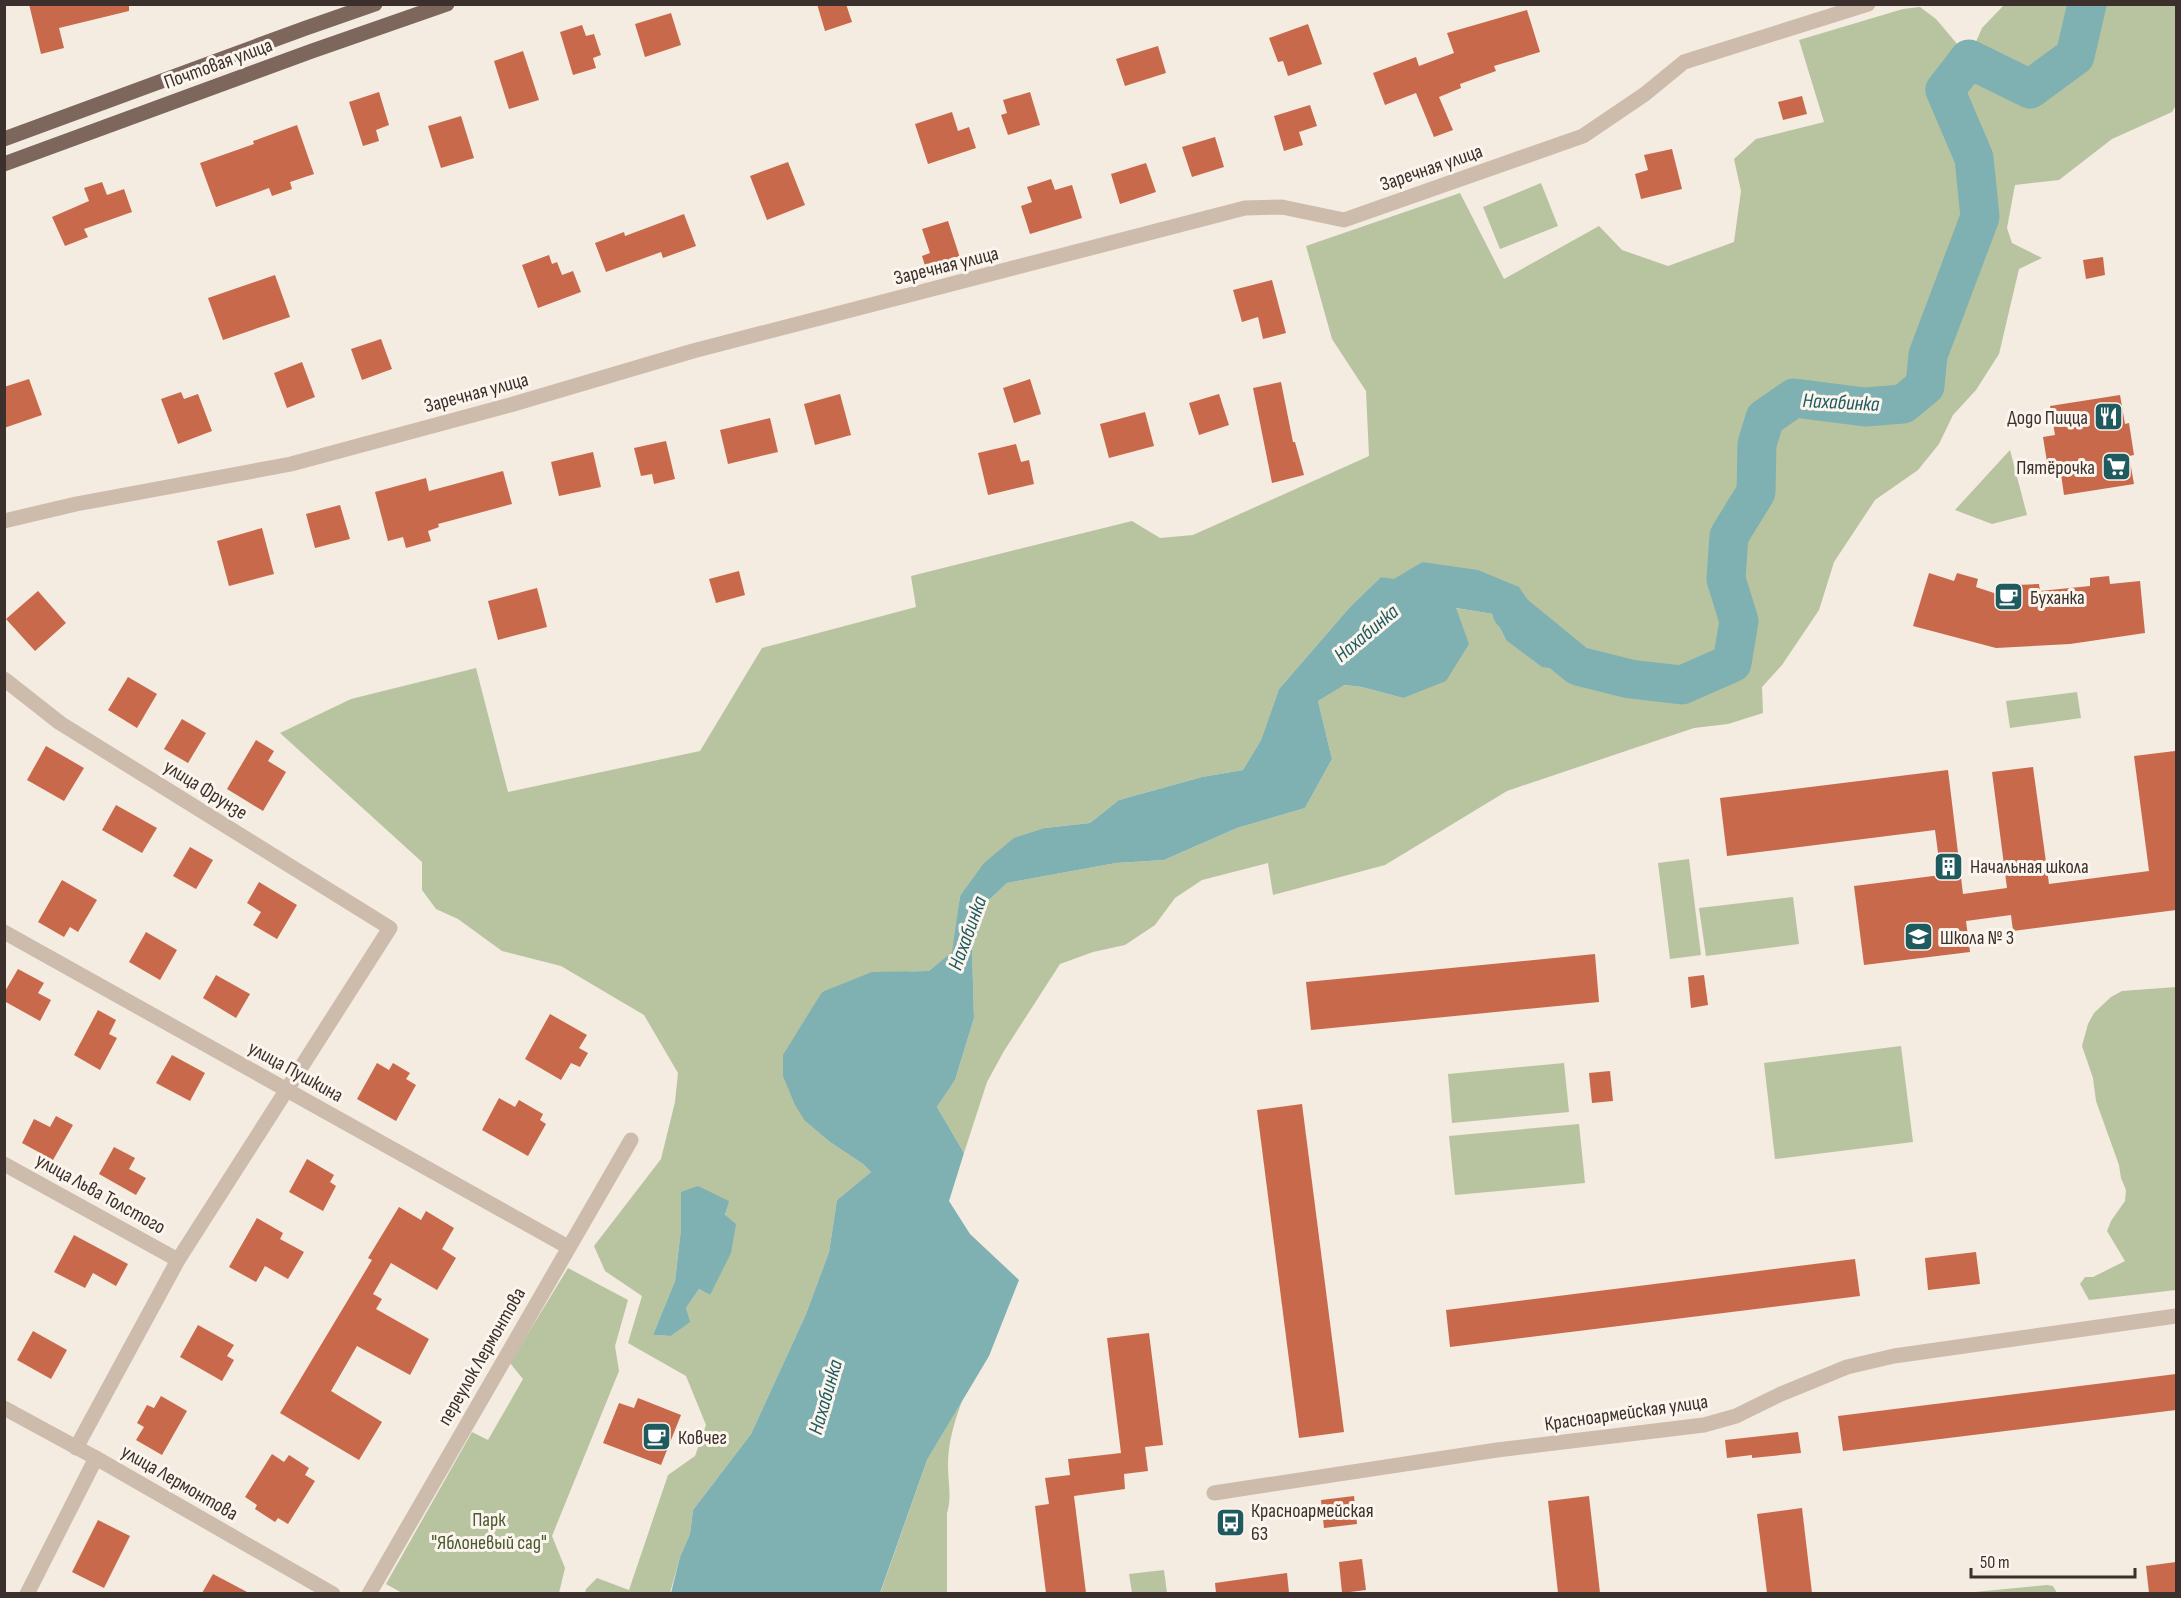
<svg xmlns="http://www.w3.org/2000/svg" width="2181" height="1598" font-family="'Sofia Sans Condensed',sans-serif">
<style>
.green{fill:#b8c4a0;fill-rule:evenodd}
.water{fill:#7fb0b2}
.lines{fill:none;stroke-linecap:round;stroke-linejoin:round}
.river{stroke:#7fb0b2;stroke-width:39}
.building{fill:#c8694b}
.minor{stroke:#cdbbac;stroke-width:15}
.primary{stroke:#7d675c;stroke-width:15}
.labels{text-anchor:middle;stroke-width:6;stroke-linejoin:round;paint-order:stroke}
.street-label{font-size:20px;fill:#3b302b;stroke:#fbf5ee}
.poi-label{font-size:20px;fill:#3b302b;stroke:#fbf5ee;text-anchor:start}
.park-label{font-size:20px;fill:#4a5a2e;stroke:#fbf5ee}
.water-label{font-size:21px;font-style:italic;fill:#1f5a5e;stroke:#fbf5ee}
</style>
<rect width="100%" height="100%" fill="#f4ebe1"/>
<!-- green -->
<g class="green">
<path d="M2004 5H2176V105L2172 112 2112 139 2059 180 2015 185 2007 228 2012 243 2042 258 2019 269 1999 354 1976 390 1953 415 1939 444 1918 470 1875 500 1834 562 1819 610 1782 665 1762 687 1763 713 1728 724 1694 728 1507 791 1385 865 1273 895 1268 863 1202 880 1175 898 1155 925 1125 945 1093 952 1060 964 1004 1051 987 1082 964 1153 937 1107 955 1080 974 1018 972 950 989 900 1007 883 1116 863 1164 860 1237 828 1305 808 1332 759 1318 701 1343 685 1362 687 1403 698 1455 608 1493 614 1506 640 1549 632 1422 562 1394 580 1381 577 1350 607 1279 689 1261 740 1243 770 1202 777 1119 800 1090 823 1045 828 960 896 953 952 929 971H912L822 992 809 1015 805 1121 830 1142 863 1164 871 1172 837 1200 829 1252 806 1314 751 1434 693 1510 690 1534 680 1557 670 1593H585L586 1589 597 1578 629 1590 668 1475 695 1456 706 1425 686 1376 628 1343 642 1296 605 1271 594 1246 661 1159 675 1102 678 1073 644 1015 561 966 502 951 458 919 436 909 422 890V862L280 733 351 699 476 668 508 792 700 751 762 648 916 607 911 576 1132 521 1160 538 1193 535 1369 456 1366 391 1332 339 1306 246 1460 193 1504 279 1599 226 1622 250 1668 266 1734 242 1741 191 1734 159 1756 139 1824 122 1799 40 1903 9 1920 7 1936 19 1969 58 1982 28ZM681 1192 720 1197 728 1201 710 1295 699 1289 686 1308 689 1322 671 1336 653 1335 675 1281 681 1229Z"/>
<polygon points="1541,183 1558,226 1500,249 1483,207"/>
<polygon points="2010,450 2027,515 1992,524 1955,510"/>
<polygon points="2077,692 2081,718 2010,728 2006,701"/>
<polygon points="1689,859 1701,955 1670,959 1658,863"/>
<polygon points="1793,897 1799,944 1706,956 1699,908"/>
<polygon points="2176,987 2176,1290 2089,1300 2080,1284 2085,1277 2093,1277 2125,1261 2107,1231 2111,1221 2125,1201 2126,1190 2121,1178 2119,1165 2096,1101 2093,1078 2082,1046 2088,1024 2094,1013 2111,997 2122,991"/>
<polygon points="1901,1046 1913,1142 1775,1159 1764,1063"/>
<polygon points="1564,1063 1569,1112 1452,1123 1448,1074"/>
<polygon points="1579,1124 1585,1183 1455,1195 1449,1136"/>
<polygon points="568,1268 628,1300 615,1346 619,1371 552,1536 565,1568 559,1593 402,1593 386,1584 472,1432 488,1440 523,1379 510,1363"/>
<path d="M962 1401C954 1423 948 1442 948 1466 948 1483 952 1497 947 1513V1593L880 1594 927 1460Z"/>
<polygon points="1164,1570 1167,1593 1132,1593 1129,1574"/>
<polygon points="2047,1585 2053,1586 2057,1593 1964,1593"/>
</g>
<!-- water -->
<g class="water">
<polygon points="1422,562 1478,570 1519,587 1549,632 1558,669 1542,667 1506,640 1493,614 1456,608 1469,644 1446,681 1403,698 1362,687 1344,685 1318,701 1332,759 1305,808 1237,828 1164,860 1116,863 1007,883 989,900 972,950 974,1018 955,1080 937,1107 964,1153 949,1201 970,1234 1019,1280 989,1356 927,1460 880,1593 671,1593 680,1557 690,1534 693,1510 751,1434 806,1314 829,1252 837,1200 871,1172 863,1164 830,1142 805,1121 795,1105 783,1076 783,1055 822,992 872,972 929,971 952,952 960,896 984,863 1014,838 1045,828 1090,823 1119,800 1202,777 1243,770 1261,740 1279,689 1350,607 1381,577 1394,579"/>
<polygon points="698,1186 729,1201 725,1215 736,1224 731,1253 710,1295 699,1289 686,1308 690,1322 671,1336 653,1335 675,1281 681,1229 681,1192"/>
</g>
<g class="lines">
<!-- river -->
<polyline class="river" points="1512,612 1578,666 1630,679 1682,685 1732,663 1739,621 1726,579 1729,536 1756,492 1757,444 1765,418 1794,398 1865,407 1903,404 1925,386 1928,355 1980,217 1974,158 1945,90 1969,59 2030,89 2075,56 2087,4"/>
</g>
<!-- building -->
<g class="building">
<polygon points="29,4 129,4 129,11 59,28 64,48 41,54"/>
<polygon points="817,4 846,4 852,22 825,31"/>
<polygon points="1527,10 1540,52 1494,66 1496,71 1460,84 1461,88 1439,97 1453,130 1434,137 1416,93 1385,105 1373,73 1416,57 1419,66 1454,53 1447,33"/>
<polygon points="671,13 681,45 645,57 635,24"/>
<polygon points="1308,24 1322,64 1288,76 1283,61 1278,62 1269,38"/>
<polygon points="582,25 586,36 594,34 601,55 593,58 596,68 573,75 560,32"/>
<polygon points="1158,46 1166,73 1125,86 1116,59"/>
<polygon points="523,51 539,100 509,109 494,61"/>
<polygon points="379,92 389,125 376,130 379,141 363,146 349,102"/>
<polygon points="1030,92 1040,125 1008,135 1001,115 1007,113 1003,100"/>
<polygon points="1802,96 1807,114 1783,120 1778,102"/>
<polygon points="1310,105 1317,126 1299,132 1303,145 1284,151 1274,116"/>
<polygon points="952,112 958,131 969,127 976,148 928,164 915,124"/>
<polygon points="461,116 474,158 441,168 428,126"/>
<polygon points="297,125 314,174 290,182 292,189 272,196 269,188 216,207 200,163 254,144 253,141"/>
<polygon points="1215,137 1224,167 1192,177 1182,147"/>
<polygon points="1672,149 1682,189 1641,199 1635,174 1648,170 1644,155"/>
<polygon points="788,162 805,205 767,220 750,176"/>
<polygon points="1146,163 1156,192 1120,204 1111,174"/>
<polygon points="1051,179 1055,190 1072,185 1082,218 1030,234 1021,206 1032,202 1027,187"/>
<polygon points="102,182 107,195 124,189 132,212 84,229 88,237 65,246 52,217 89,201 84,188"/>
<polygon points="684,214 696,246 663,258 661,252 606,272 595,243 624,232 625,236"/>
<polygon points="948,221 961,261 927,272 922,256 930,253 922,229"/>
<polygon points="549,255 552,264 557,262 562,275 573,271 581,292 538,308 522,265"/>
<polygon points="2103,257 2105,275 2086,279 2083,260"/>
<polygon points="275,275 290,317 223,340 208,298"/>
<polygon points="1272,280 1286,333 1263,339 1258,317 1242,322 1233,290"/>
<polygon points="381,339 392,369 362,380 351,349"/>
<polygon points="302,362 315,397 287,408 274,373"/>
<polygon points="29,379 42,415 4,428 4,387"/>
<polygon points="1030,379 1041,414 1014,423 1003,388"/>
<polygon points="1281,382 1293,442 1295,442 1304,475 1272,483 1253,388"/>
<polygon points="181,392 184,399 198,394 212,431 178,444 161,399"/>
<polygon points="840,394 851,435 815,445 804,404"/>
<polygon points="1219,394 1229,425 1199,435 1189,403"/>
<polygon points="2120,395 2125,424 2129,423 2134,455 2129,456 2134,484 2064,495 2060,467 2048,468 2043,437 2055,435 2050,406"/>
<polygon points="1145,412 1154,446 1109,458 1100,424"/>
<polygon points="770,418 778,452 728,464 720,430"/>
<polygon points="666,441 675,479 654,484 652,474 641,476 634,448"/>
<polygon points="1016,444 1021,462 1029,460 1034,484 988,495 978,453"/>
<polygon points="593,452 601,487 559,496 551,462"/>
<polygon points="503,471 512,504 438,524 439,527 428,531 431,541 406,548 403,537 388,541 375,492 426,478 429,491"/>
<polygon points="340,505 350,539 315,548 306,514"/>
<polygon points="262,528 274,574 229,586 217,541"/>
<polygon points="739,571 745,595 716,603 709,579"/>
<polygon points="1929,573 1954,581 1957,573 1978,579 1976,587 1997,594 2018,592 2017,585 2039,584 2040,591 2090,586 2090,578 2109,576 2110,584 2140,581 2145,633 2070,644 1996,648 1913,626"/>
<polygon points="537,588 547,627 498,640 488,601"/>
<polygon points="38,591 66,623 35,651 6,619"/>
<polygon points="128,677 157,694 137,728 108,710"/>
<polygon points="182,719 206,733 188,763 164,749"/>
<polygon points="256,740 274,751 268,761 286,772 263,811 227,789"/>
<polygon points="46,746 84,768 64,801 27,780"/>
<polygon points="2175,751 2176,766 2176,910 2013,931 2011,915 1966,921 1970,952 1864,965 1854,886 1941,875 1935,830 1727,856 1720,798 1948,770 1963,894 2007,888 1992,772 2033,767 2049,884 2149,871 2134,756"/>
<polygon points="116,805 157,828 142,853 102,830"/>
<polygon points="190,847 213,860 196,889 173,876"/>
<polygon points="62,880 97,900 78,932 70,927 64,937 38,922"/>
<polygon points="259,882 297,905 277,939 253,925 261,912 247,903"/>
<polygon points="146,932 177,950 160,980 129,962"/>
<polygon points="1595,954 1599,1002 1311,1030 1306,982"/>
<polygon points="18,969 44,983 38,993 51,1000 40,1021 4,1001 4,993"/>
<polygon points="216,975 250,994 236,1018 203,998"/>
<polygon points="1704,975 1708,1005 1691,1008 1688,977"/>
<polygon points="98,1010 116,1020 109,1034 117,1038 100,1070 74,1055"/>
<polygon points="550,1014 587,1035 579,1048 588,1053 580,1067 571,1063 561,1080 525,1059"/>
<polygon points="172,1055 205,1073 190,1101 156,1083"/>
<polygon points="377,1063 389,1070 393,1063 410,1073 406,1079 416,1085 396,1121 357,1099"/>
<polygon points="1610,1071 1613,1101 1592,1103 1589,1073"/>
<polygon points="499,1098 515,1107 519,1100 543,1114 540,1120 546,1124 528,1156 482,1130"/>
<polygon points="1302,1104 1344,1432 1299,1438 1257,1110"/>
<polygon points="56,1116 73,1125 53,1160 22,1143 34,1119 50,1127"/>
<polygon points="114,1147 135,1158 129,1169 146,1178 136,1195 99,1174"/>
<polygon points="307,1159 334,1175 330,1182 336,1186 323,1211 289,1192"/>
<polygon points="399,1207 421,1220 426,1211 454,1228 442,1249 456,1258 437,1290 391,1263 373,1294 382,1299 376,1309 429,1339 410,1375 357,1346 331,1391 382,1422 359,1460 280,1413 372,1260 368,1258"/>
<polygon points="257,1218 283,1233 280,1239 304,1252 288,1279 265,1266 256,1282 229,1267"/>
<polygon points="74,1235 128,1264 116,1286 93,1273 85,1288 54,1272"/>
<polygon points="1976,1252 1980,1284 1928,1290 1925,1258"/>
<polygon points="1855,1259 1860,1296 1450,1347 1446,1310"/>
<polygon points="198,1325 234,1345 227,1356 234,1360 222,1381 180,1357"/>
<polygon points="33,1331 67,1350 51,1379 17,1360"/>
<polygon points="1149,1333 1163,1445 1145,1447 1148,1471 1124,1474 1125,1489 1074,1496 1086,1593 1046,1593 1035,1506 1049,1504 1045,1478 1070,1475 1068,1459 1121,1453 1107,1338"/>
<polygon points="2176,1374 2176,1410 1843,1451 1838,1416"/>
<polygon points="161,1396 187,1411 162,1455 136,1440 144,1427 137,1423 147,1405 154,1408"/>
<polygon points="638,1398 681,1415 661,1465 603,1443 619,1403 634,1408"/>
<polygon points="1798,1432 1801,1453 1752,1458 1752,1455 1727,1458 1725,1440"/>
<polygon points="272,1454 284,1462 289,1455 309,1468 305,1475 315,1481 288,1524 278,1518 275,1522 255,1509 257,1505 245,1497"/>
<polygon points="1354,1496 1357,1524 1324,1528 1321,1500"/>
<polygon points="1589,1496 1600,1593 1558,1593 1548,1501"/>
<polygon points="1802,1508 1812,1593 1767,1593 1757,1514"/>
<polygon points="98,1520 130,1536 104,1588 72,1572"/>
<polygon points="1362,1559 1366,1590 1342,1593 1339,1562"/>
<polygon points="2176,1562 2176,1593 2149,1593 2146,1566"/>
<polygon points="1287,1573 1289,1593 1216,1593 1215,1583"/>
<polygon points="213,1574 249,1593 202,1593"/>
</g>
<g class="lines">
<!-- minor -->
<g class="minor">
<polyline points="4,521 76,504 291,464 510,405 693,351 1245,208 1282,207 1344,220 1583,136 1645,94 1684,62 1868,4"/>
<polyline points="4,679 60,723 390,928 178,1260 76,1448"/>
<polyline points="4,932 568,1247"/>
<polyline points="4,1164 178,1260"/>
<polyline points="4,1408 96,1458 333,1594"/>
<polyline points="1214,1493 1497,1450 1704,1425 1736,1416 1781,1394 1847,1367 1894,1356 2176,1316"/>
<polyline points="27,1594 96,1458"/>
<polyline points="369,1594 631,1140"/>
</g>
<!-- primary -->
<g class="primary">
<polyline points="4,139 306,28 375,4"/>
<polyline points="4,164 312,51 447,4"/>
</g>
</g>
<!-- icons -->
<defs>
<symbol id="restaurant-square" viewBox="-11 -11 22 22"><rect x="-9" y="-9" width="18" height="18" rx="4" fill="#1f5a5e" stroke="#fbf5ee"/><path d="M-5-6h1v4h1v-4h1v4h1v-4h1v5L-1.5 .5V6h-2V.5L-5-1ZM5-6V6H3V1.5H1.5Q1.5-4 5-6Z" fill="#fff"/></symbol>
<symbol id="supermarket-square" viewBox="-11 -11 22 22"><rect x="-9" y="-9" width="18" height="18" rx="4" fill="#1f5a5e" stroke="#fbf5ee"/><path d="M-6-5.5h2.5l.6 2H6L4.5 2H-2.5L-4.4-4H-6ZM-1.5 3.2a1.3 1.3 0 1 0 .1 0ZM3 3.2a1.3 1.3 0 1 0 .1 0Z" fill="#fff"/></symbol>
<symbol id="cafe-square" viewBox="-11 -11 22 22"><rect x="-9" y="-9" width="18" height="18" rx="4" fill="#1f5a5e" stroke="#fbf5ee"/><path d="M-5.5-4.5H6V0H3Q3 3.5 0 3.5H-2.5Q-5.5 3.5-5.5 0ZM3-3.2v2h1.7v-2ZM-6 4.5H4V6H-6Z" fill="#fff"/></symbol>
<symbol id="building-square" viewBox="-11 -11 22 22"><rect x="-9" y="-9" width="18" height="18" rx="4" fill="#1f5a5e" stroke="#fbf5ee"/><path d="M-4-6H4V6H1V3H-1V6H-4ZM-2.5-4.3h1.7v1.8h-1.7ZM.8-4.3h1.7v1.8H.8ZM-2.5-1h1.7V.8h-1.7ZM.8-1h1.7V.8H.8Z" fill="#fff"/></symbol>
<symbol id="school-square" viewBox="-11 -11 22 22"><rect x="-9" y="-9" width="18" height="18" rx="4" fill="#1f5a5e" stroke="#fbf5ee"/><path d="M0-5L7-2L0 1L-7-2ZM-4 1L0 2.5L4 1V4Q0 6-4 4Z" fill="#fff"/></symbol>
<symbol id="bus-square" viewBox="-11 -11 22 22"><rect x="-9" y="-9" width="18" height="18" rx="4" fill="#1f5a5e" stroke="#fbf5ee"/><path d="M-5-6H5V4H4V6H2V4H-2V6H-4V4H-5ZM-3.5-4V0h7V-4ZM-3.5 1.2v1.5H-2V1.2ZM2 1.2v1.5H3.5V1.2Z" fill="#fff"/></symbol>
</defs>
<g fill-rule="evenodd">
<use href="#restaurant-square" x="2092" y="400" width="33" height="33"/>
<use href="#supermarket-square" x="2100" y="450" width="33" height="33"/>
<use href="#cafe-square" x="1992" y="580" width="33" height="33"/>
<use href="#building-square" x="1932" y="850" width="33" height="33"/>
<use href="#school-square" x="1902" y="920" width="33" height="33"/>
<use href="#cafe-square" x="640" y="1420" width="33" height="33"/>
<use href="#bus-square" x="1214" y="1506" width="33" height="33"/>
</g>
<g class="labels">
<!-- street labels -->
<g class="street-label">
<text transform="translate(218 63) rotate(-20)" y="7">Почтовая улица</text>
<text transform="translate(1431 167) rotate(-19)" y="7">Заречная улица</text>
<text transform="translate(946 265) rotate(-14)" y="7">Заречная улица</text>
<text transform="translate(476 392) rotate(-15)" y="7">Заречная улица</text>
<text transform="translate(206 789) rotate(32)" y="7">улица Фрунзе</text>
<text transform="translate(296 1071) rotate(29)" y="7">улица Пушкина</text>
<text transform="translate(101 1193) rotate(29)" y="7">улица Льва Толстого</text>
<text transform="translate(481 1356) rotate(-60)" y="7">переулок Лермонтова</text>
<text transform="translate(1626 1412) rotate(-8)" y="7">Красноармейская улица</text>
<text transform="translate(180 1482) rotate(30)" y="7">улица Лермонтова</text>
</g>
<!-- poi labels -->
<g class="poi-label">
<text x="2088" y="424" text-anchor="end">Додо Пицца</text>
<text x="2095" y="474" text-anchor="end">Пятёрочка</text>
<text x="2030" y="604">Буханка</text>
<text x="1970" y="873">Начальная школа</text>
<text x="1940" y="944">Школа № 3</text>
<text x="678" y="1444">Ковчег</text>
<text x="1251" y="1517">Красноармейская<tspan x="1251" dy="23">63</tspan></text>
</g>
<!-- park labels -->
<g class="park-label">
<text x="489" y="1526">Парк<tspan x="489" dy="23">"Яблоневый сад"</tspan></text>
</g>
<!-- water labels -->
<g class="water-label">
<text transform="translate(1841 402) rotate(3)" y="7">Нахабинка</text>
<text transform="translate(1366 633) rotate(-40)" y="7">Нахабинка</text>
<text transform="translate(967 933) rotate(-70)" y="7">Нахабинка</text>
<text transform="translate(825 1397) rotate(-74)" y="7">Нахабинка</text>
</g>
</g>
<!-- border -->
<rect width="2181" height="1598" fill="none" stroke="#3b302b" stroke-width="12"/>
<!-- scale -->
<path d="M1971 1568v9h164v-9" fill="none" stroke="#3b302b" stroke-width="3"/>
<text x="1980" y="1568" font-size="18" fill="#3b302b" stroke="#fbf5ee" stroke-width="4.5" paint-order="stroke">50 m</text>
</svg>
